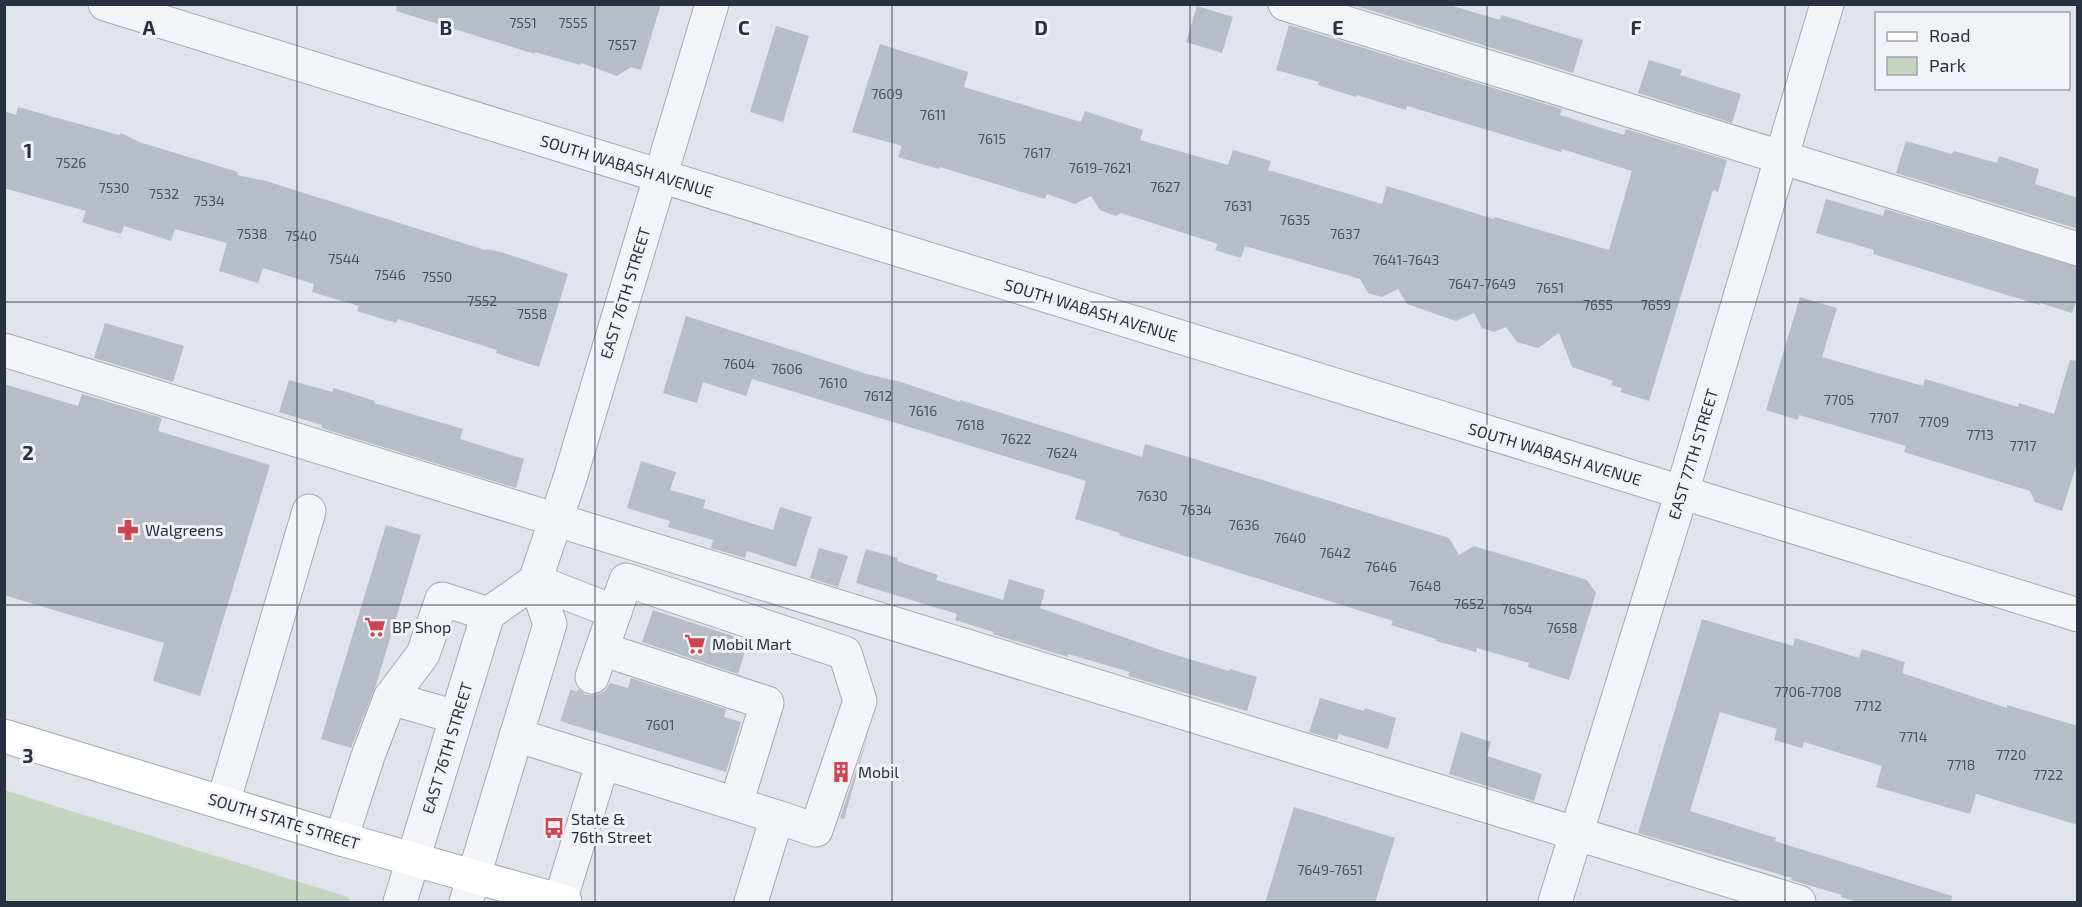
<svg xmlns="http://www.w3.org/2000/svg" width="2082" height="907" font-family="'Exo 2',sans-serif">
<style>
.green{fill:#c5d3c1}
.building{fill:#b7bcc6}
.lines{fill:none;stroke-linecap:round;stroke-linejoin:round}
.minor-tunnel{stroke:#bbbfc7;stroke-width:33;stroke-dasharray:33 16;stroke-linecap:butt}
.minor-casing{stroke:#a5aab3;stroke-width:35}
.major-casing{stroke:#9fa7b5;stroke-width:35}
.minor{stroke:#f3f4f7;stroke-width:33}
.major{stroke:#fff;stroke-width:33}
.grid{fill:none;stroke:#293040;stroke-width:1.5;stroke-opacity:0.55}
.labels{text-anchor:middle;stroke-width:6;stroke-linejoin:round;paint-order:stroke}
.number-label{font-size:14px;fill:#4c5362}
.street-label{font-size:16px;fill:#293040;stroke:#f0f2f6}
.poi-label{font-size:16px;fill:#293040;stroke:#f0f2f6;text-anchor:start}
.grid-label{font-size:20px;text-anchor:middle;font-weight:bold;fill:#293040;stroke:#f0f2f6;stroke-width:6;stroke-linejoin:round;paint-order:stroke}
</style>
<rect width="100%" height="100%" fill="#e0e3e9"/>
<!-- green -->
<polygon class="green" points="4,790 348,897 351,902 5,902"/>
<!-- building -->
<g class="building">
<polygon points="397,4 661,4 641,70 631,67 617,76 581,63 580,65 535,52 535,54 396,11"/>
<polygon points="1350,4 1446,4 1500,20 1501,15 1583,40 1573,73"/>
<polygon points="1197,6 1233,17 1222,53 1186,42"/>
<polygon points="1289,25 1562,109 1560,115 1624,135 1626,129 1727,160 1718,192 1713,190 1649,401 1620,392 1622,388 1611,385 1613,381 1572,367 1559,333 1538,348 1517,342 1506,327 1494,332 1482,328 1474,313 1456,321 1407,304 1398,289 1382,297 1368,293 1360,279 1245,246 1241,258 1215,250 1218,244 1121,213 1115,216 1100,210 1091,196 1075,204 1047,194 1045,199 940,167 939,169 898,157 902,146 852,132 880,44 968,72 964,87 1081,122 1085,111 1143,130 1140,140 1228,165 1233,150 1271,161 1268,170 1382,204 1387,186 1494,219 1495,217 1609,250 1632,171 1562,149 1561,152 1407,106 1406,110 1357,95 1356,97 1318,85 1319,82 1276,70"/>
<polygon points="776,26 809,36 783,122 750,112"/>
<polygon points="1649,60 1682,70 1680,75 1741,94 1732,123 1638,93"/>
<polygon points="18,107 119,135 121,133 139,142 238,172 237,175 266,181 485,250 488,249 504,253 568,274 539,367 496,353 497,350 398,319 396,323 357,311 359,306 312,292 314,284 263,268 258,283 219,271 227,243 175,229 171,241 124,226 121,234 82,222 86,211 4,188 4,111 16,115"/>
<polygon points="1906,141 1952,154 1954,151 1997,163 1999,156 2039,169 2035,184 2078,198 2078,229 1896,173"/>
<polygon points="1826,199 1883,216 1885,209 2078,267 2078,296 2072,313 2040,303 2040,305 1873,254 1874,250 1816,233"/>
<polygon points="1800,297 1837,308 1822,357 1923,386 1925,379 2018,407 2019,403 2054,414 2070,360 2078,361 2078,460 2062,511 2035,502 2030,491 1904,452 1906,446 1799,415 1798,420 1766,410"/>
<polygon points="686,316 867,374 901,382 960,402 960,400 1142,457 1145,444 1185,456 1449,538 1459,555 1474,546 1587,580 1596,593 1569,680 1528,667 1529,663 1477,648 1476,652 1436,641 1436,639 1391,625 1393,621 1119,535 1120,533 1075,519 1086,481 752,379 746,396 703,382 697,403 663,393"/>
<polygon points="105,323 184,346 173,382 94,358"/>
<polygon points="289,380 332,392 334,388 375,401 374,403 463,429 460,439 524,459 516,488 321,428 322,425 279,412"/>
<polygon points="4,384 78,406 82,394 162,418 158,431 270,465 200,696 153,681 164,643 4,595"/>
<polygon points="641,461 676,472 670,490 706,500 703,508 773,530 780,507 812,517 796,567 747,551 745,558 711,548 713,540 668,527 670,521 627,508"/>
<polygon points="386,525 421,535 376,685 351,748 321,739"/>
<polygon points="819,548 848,556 838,587 810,578"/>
<polygon points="866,549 898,558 897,561 938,575 936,580 1003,600 1009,579 1045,590 1040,608 1169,653 1229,671 1230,669 1257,677 1247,711 1128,676 1130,672 1068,654 1068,657 993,634 994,632 955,620 957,614 856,583"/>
<polygon points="653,610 748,641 738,674 642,642"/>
<polygon points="1702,619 1793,646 1795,638 1859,658 1862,649 1905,662 1902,673 2007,708 2007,705 2078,726 2078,825 1976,794 1970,814 1876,787 1882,766 1804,742 1802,748 1774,740 1777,729 1720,712 1690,811 1776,838 1775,841 1952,896 1951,903 1860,903 1841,897 1842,895 1791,880 1792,878 1638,833"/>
<polygon points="631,678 726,709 724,717 741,722 726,772 568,723 578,689 586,695 596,695 605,691 610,683 628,688"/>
<polygon points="1320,698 1364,711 1365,708 1396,718 1388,749 1339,734 1337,740 1309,732"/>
<polygon points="1461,732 1491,742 1487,756 1542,774 1534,801 1449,774"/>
<polygon points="868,735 844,819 840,818"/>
<polygon points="1294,807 1395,838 1375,903 1265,903"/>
</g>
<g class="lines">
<!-- minor-tunnel -->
<polyline class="minor-tunnel" points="576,726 592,677"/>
<defs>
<g id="minor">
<polyline points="105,4 2078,615"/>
<polyline points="1285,4 2078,249"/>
<polyline points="4,350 1799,902"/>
<polyline points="535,581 615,612"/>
<polyline points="602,649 767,703 736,804"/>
<polyline points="592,677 626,580 845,653 860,701 816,830 777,817"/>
<polyline points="390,698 456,717"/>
<polyline points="516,735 777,817 751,902"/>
<polyline points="223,803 309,511"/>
<polyline points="341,839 368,756 390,698 423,654 442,599 488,614"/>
<polyline points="560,901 603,762"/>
<polyline points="400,902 488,614 535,581 570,478 712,4"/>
<polyline points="466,902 550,624 535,581"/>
<polyline points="1555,902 1682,492 1827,4"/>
</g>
<polyline id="major" points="4,736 341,839 565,902"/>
</defs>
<!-- minor casing -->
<use href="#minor" class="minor-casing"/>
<!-- major casing -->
<use href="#major" class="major-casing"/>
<!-- minor -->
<use href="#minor" class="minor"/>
<!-- major -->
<use href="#major" class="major"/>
</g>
<!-- grid -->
<path class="grid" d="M297 4V902M595 4V902M892 4V902M1190 4V902M1487 4V902M1785 4V902M4 302H2078M4 605H2078"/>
<!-- icons -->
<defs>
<symbol id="pharmacy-bare" viewBox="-9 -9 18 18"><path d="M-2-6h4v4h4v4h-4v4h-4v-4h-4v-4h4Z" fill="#ce4553" stroke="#f0f2f6" stroke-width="2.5" paint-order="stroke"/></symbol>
<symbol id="supermarket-bare" viewBox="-9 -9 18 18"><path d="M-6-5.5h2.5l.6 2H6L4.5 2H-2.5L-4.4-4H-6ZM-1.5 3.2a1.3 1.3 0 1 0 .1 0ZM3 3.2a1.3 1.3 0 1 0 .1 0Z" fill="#ce4553" stroke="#f0f2f6" stroke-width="2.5" paint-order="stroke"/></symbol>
<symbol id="building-bare" viewBox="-9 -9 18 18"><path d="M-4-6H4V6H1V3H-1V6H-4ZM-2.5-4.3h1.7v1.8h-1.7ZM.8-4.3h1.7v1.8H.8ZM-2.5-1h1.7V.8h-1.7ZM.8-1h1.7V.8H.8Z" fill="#ce4553" stroke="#f0f2f6" stroke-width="2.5" paint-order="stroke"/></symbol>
<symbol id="bus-bare" viewBox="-9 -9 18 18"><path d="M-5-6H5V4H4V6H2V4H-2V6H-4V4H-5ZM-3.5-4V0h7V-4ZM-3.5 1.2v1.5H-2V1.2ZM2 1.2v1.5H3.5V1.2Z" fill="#ce4553" stroke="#f0f2f6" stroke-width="2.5" paint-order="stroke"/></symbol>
</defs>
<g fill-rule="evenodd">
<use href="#pharmacy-bare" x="113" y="515" width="30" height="30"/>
<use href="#supermarket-bare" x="360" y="612" width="30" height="30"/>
<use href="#supermarket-bare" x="680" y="629" width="30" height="30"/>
<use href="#building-bare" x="826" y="757" width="30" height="30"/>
<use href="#bus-bare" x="539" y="813" width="30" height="30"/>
</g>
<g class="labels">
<!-- number labels -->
<g class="number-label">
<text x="523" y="28">7551</text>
<text x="573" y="28">7555</text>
<text x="622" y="50">7557</text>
<text x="887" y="99">7609</text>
<text x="933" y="120">7611</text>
<text x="992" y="144">7615</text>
<text x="1037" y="158">7617</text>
<text x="71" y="168">7526</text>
<text x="1100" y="173">7619-7621</text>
<text x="1165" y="192">7627</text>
<text x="114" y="193">7530</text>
<text x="164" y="199">7532</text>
<text x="209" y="206">7534</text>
<text x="1238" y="211">7631</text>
<text x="1295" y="225">7635</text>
<text x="252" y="239">7538</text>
<text x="1345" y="239">7637</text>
<text x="301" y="241">7540</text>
<text x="344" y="264">7544</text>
<text x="1406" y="265">7641-7643</text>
<text x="390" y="280">7546</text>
<text x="437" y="282">7550</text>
<text x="1482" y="289">7647-7649</text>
<text x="1550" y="293">7651</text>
<text x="482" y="306">7552</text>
<text x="1598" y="310">7655</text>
<text x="1656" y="310">7659</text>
<text x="532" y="319">7558</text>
<text x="739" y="369">7604</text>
<text x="787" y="374">7606</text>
<text x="833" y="388">7610</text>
<text x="878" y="401">7612</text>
<text x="1839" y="405">7705</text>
<text x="923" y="416">7616</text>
<text x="1884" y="423">7707</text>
<text x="1934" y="427">7709</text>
<text x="970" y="430">7618</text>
<text x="1980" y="440">7713</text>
<text x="1016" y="444">7622</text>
<text x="2023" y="451">7717</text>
<text x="1062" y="458">7624</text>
<text x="1152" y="501">7630</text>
<text x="1196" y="515">7634</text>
<text x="1244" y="530">7636</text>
<text x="1290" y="543">7640</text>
<text x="1335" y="558">7642</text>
<text x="1381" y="572">7646</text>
<text x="1425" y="591">7648</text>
<text x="1469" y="609">7652</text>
<text x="1517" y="614">7654</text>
<text x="1562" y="633">7658</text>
<text x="1808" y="697">7706-7708</text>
<text x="1868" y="711">7712</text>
<text x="660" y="730">7601</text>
<text x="1913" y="742">7714</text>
<text x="2011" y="760">7720</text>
<text x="1961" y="770">7718</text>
<text x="2048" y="780">7722</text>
<text x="1330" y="875">7649-7651</text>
</g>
<!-- street labels -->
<g class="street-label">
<text transform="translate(627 166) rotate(17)" y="6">SOUTH WABASH AVENUE</text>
<text transform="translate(625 293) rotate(-73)" y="6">EAST 76TH STREET</text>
<text transform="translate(1091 310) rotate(17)" y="6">SOUTH WABASH AVENUE</text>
<text transform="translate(1555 454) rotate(17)" y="6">SOUTH WABASH AVENUE</text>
<text transform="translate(1693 454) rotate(-73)" y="6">EAST 77TH STREET</text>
<text transform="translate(447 748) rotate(-73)" y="6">EAST 76TH STREET</text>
<text transform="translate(284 821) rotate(17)" y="6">SOUTH STATE STREET</text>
</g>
<!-- poi labels -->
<g class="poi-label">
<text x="145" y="536">Walgreens</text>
<text x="392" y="633">BP Shop</text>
<text x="712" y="650">Mobil Mart</text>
<text x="858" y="778">Mobil</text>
<text x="571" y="825">State &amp;<tspan x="571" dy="18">76th Street</tspan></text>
</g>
</g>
<g class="grid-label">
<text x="149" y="35">A</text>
<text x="446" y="35">B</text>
<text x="744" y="35">C</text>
<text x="1041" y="35">D</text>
<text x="1338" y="35">E</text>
<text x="1636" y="35">F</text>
<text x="28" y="158">1</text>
<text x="28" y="460">2</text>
<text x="28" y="763">3</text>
</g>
<!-- border -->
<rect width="2082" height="907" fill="none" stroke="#293040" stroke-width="12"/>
<!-- legend -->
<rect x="1875" y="12" width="195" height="78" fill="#f0f2f6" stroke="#a0a4ad" stroke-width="1.5"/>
<rect x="1887" y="32" width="30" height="9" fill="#ffffff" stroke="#a0a4ad" stroke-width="1.5"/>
<text x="1929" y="42" font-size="18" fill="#293040">Road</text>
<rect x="1887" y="57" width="30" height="18" fill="#c5d3c1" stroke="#a0a4ad" stroke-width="1.5"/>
<text x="1929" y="72" font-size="18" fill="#293040">Park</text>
</svg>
